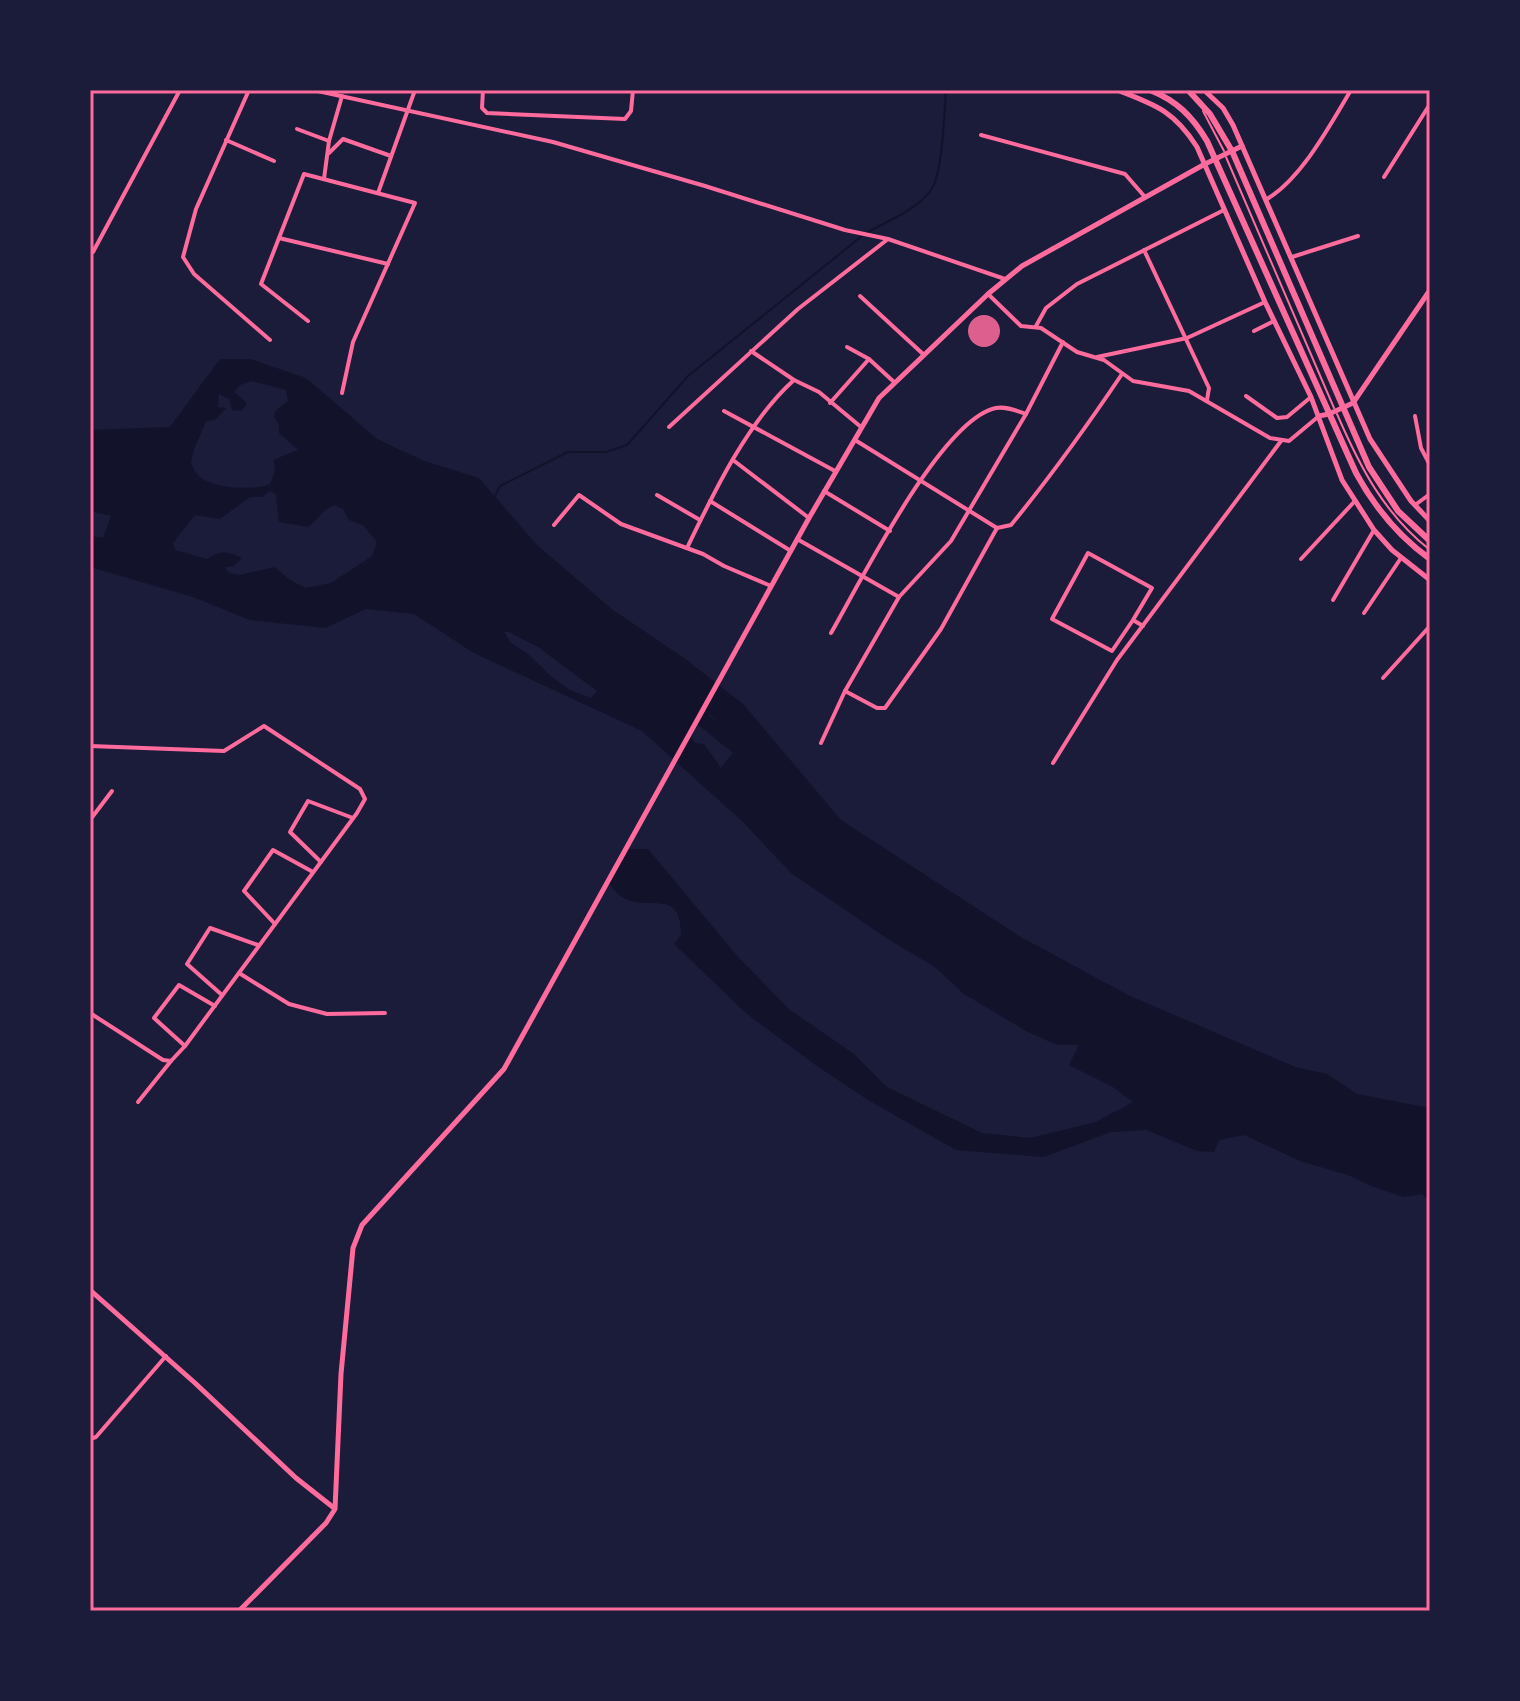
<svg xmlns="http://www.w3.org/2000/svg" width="1520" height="1701" font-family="'Work Sans',sans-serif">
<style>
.water{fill:#12122b;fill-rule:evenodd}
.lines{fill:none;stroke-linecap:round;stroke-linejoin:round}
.stream{stroke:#12122b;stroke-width:2}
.river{stroke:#12122b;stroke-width:14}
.building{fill:#dd5f8e}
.service{stroke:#ff6b9d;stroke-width:2}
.minor{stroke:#ff6b9d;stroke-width:4}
.tertiary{stroke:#ff6b9d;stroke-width:5}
.primary{stroke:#ff6b9d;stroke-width:6}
.neatline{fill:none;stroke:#ff6b9d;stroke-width:3}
</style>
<rect width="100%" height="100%" fill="#1b1b3a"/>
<!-- water -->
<path class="water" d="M220 359H250L306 378 377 439 424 461 479 478 536 544 613 610 684 658 743 704 841 820 1019 936 1128 995 1295 1067 1327 1074 1357 1094 1430 1108V1202L1422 1194 1404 1197 1371 1186 1348 1175 1300 1161 1244 1135 1219 1140 1214 1152 1197 1151 1146 1130 1111 1132 1044 1157 956 1150 868 1100 817 1066 747 1014 674 944 681 935C681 886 649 913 622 897 617 894 612 887 608 883L616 861 627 849H648L739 958 790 1010 854 1054 887 1087 982 1133 1030 1138 1096 1122 1133 1102 1113 1087 1069 1065 1079 1045H1057L1026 1031 964 994 935 967 888 939 791 873 743 822 642 731 474 653 414 614 366 609 325 628 250 620 193 597 90 567V536L103 538 111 516 90 511V430L170 427ZM252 381 286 390 288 401 276 410 274 416 279 426V433L298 450 273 460C277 469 274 475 270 484 254 491 209 489 197 474 194 471 193 467 191 463L193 452 206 421 215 420 226 408 218 407 219 394 229 399 232 410 242 411 247 403 234 392 240 385ZM270 491 276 494 279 522 309 527 325 510 334 505 343 509 349 520 363 525 377 542 372 556 331 583 305 588 287 578 275 567 239 575 229 573 225 567 234 566 242 558C227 551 221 550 207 559L175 550 173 543 195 515 220 519 250 497H262ZM504 632H509L538 647 597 691 591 698 570 690 552 677 528 654 511 643ZM697 715H711L730 735 734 751 721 768 704 744 695 743 689 732Z"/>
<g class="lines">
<!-- stream -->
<g class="stream">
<path d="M868 232C888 221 918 209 931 190 943 173 944 113 946 90"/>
<polyline points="494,498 500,486 568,452 606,452 627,445 688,376 862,236"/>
</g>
<!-- river -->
<polyline class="river" points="681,702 738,748 744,757"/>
</g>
<!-- building -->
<circle class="building" cx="984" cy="331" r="16"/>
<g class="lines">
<!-- service -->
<g class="service">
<polyline points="1203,111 1224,151"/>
<polyline points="1226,157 1334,408"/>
<path d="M1337 414C1360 467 1384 514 1430 550"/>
</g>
<!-- minor -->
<g class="minor">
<polyline points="249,90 196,209 183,257 194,274 270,340"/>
<polyline points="313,90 553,142 705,186 845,230 888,239 1005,279"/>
<polyline points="483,90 482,108 487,113 625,119 631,111 633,90"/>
<polyline points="297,129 329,141"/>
<polyline points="981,135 1125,174 1145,197"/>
<polyline points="226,140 274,161"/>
<polyline points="329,153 343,139 391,156"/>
<polyline points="1384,177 1430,104"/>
<polyline points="324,179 329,141 342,96"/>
<polyline points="378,193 415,90"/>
<path d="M1267 199C1302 178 1330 125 1351 90"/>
<polyline points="279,238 388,264"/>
<polyline points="1144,250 1209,388 1207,400"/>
<polyline points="93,252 180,90"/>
<polyline points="1292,257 1358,236"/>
<polyline points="988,294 1021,326 1041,328 1077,352 1104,360 1133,381 1189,391 1270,438 1289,441 1319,416"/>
<polyline points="860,296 923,354"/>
<polyline points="308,321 261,284 304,174 415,203 353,342 342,393"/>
<polyline points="1036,326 1046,308 1077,284 1224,210"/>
<polyline points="1254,331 1274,321"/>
<polyline points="847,347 869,359 894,382"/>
<polyline points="751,351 794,380 819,392 861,427"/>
<polyline points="1097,357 1187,338 1265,302"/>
<polyline points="1246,396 1277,418 1287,417 1311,397"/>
<polyline points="830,403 869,359"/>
<polyline points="724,411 835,471"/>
<polyline points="1415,416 1421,448 1430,465"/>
<polyline points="669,427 798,309 888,239"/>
<polyline points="855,440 997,528"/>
<polyline points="733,460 809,518"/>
<polyline points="824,491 890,531"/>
<polyline points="657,495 700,520"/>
<polyline points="710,501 791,551"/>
<polyline points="1415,505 1430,494"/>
<polyline points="554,525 579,495 621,524 703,554 724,566 771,586"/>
<polyline points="797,539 899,597"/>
<path d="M687 548C714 492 748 421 794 380"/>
<polyline points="1301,559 1354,502"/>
<polyline points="1333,600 1374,530"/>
<polyline points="1364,613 1401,558"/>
<polyline points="1133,620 1152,588 1088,553 1052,619 1112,651 1133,620 1143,626"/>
<path d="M831 633C860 583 941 419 996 408 1006 406 1017 411 1026 414"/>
<polyline points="1383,678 1430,626"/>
<path d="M845 691 877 708H885L941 629 997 528 1011 525C1051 476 1087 426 1122 374"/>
<polyline points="821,743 845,691 899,597 951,541 1026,414 1063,342"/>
<polyline points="90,746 224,751 264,726 360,789 365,799 357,813 185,1046 171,1061 163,1060 90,1013"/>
<polyline points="1053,763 1117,660 1281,441"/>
<polyline points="90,820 112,791"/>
<polyline points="321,862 290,832 308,801 353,818"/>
<polyline points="275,924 244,891 273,850 313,872"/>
<polyline points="239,973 289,1004 327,1014 385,1013"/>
<polyline points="222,995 187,964 210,928 258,945"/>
<polyline points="185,1046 154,1018 179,985 215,1006"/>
<polyline points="138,1102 171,1061"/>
<polyline points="90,1439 96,1437 166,1356"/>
</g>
<!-- tertiary -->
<g class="tertiary">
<path d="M1117 90C1156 105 1174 111 1197 147L1265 302 1311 397 1342 480 1374 530 1392 550 1430 580"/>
<polyline points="1204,90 1223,108 1233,125 1370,439 1411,501 1430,521"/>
<polyline points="1319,416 1329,414 1353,403 1430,290"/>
<polyline points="90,1290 195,1383 296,1478 334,1508"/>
<polyline points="239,1611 326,1523 335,1509 341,1374 353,1248 362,1225 504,1069 809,518 879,398 988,294 1022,266 1205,164 1242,146"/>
</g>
<!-- primary -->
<g class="primary">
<path d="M1150 90C1177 101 1192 116 1207 141L1356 473C1375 508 1398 536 1430 559"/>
<polyline points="1188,90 1210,114 1232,151 1369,467 1398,511 1430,541"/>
</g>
</g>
<!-- border -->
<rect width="1520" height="1701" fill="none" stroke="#1b1b3a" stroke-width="184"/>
<rect x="92" y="92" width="1336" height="1517" class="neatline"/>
</svg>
